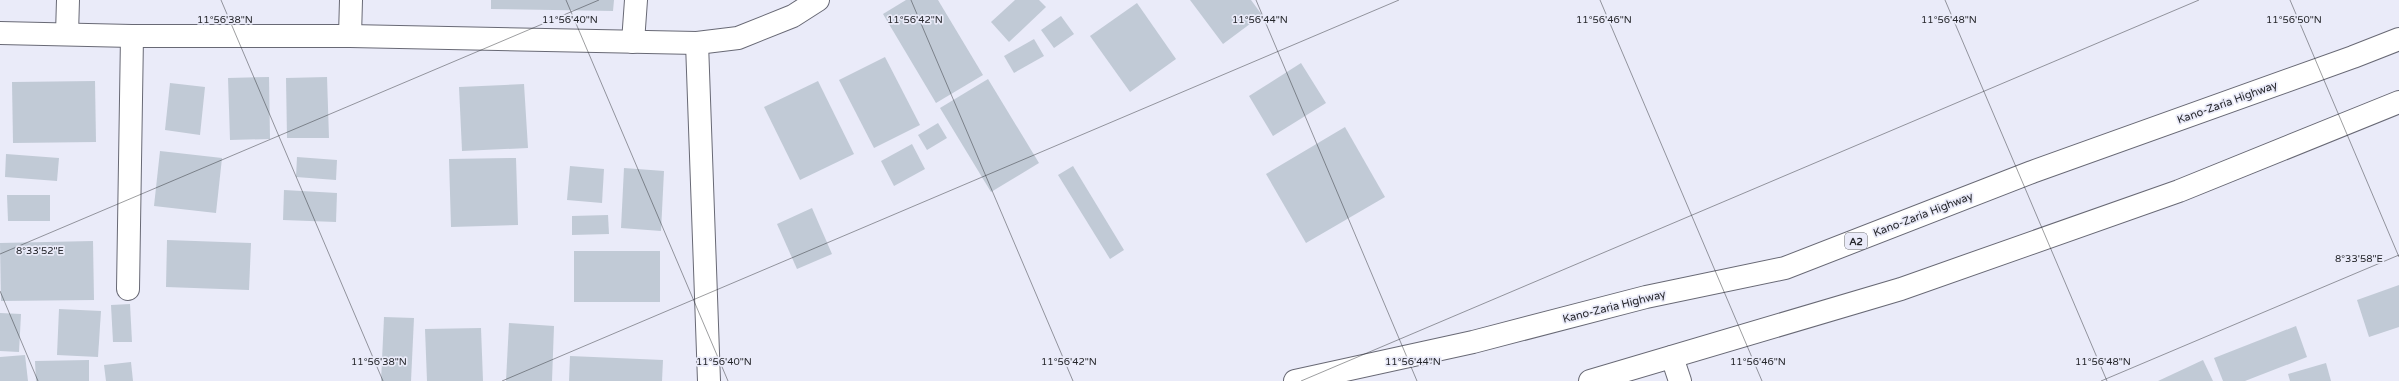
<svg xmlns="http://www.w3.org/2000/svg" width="2399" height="381" font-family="'Varela Round',sans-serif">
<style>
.building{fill:#c1cad6}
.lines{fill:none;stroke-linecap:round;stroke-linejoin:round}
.minor-casing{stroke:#686975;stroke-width:24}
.highway-casing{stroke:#686975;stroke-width:24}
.minor{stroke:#fff;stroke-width:22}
.highway{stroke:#fff;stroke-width:22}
.ticks{fill:none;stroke:#26272c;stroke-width:1;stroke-opacity:0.45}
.labels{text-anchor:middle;stroke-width:3.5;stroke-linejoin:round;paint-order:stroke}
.shield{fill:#eaebf9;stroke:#61626a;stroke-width:1}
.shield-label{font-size:10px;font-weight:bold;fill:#26272c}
.street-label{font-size:11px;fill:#26272c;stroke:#eaebf9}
.ticks-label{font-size:10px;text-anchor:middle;fill:#26272c;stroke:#eaebf9;stroke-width:3.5;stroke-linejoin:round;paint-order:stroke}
</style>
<rect width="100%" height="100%" fill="#eaebf9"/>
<!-- building -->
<g class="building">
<polygon points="491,0 614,0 613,11 491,9"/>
<polygon points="906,0 938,0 983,75 936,103 883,14"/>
<polygon points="1015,0 1039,0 1046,7 1009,42 991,22"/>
<polygon points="1190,0 1251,0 1262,15 1223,44"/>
<polygon points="1137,3 1176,59 1130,92 1090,36"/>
<polygon points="1061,16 1074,34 1054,48 1041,30"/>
<polygon points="1034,39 1044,56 1014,73 1004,56"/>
<polygon points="885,57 920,125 874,148 839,80"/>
<polygon points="1301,63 1326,103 1273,136 1249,96"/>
<polygon points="269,77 270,139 230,140 228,78"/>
<polygon points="327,77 329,138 287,138 286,78"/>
<polygon points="988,79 1039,163 991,192 940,108"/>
<polygon points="95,81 96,142 13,143 12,82"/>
<polygon points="818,81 854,154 800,180 764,107"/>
<polygon points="170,83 205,87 200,135 165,130"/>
<polygon points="524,84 528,148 462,151 459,87"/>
<polygon points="938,123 947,138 927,150 918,135"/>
<polygon points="1345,127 1385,197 1306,243 1266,174"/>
<polygon points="912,144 925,169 894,186 881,161"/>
<polygon points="160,151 222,158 216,213 154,206"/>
<polygon points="6,154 59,158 57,181 5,177"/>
<polygon points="297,157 337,160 336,180 296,177"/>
<polygon points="516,158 518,225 451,227 449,159"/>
<polygon points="570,166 604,169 602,203 567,200"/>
<polygon points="1073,166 1124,250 1110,259 1058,175"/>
<polygon points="624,168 664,171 661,231 621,228"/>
<polygon points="284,190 337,193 336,222 283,220"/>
<polygon points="7,195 50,195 50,221 8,221"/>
<polygon points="812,208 832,254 797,269 777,224"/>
<polygon points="608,215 609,234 572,235 572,216"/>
<polygon points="167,240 251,243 249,290 166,287"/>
<polygon points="93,241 94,300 1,301 0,243"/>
<rect x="574" y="251" width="86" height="51"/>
<polygon points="2399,285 2399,327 2369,337 2357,300"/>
<polygon points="130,304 132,342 113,342 111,305"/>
<polygon points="59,309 101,311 98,357 57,355"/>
<polygon points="0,313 21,314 19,352 0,351"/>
<polygon points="384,317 414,318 411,381 381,381"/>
<polygon points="509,323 554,326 552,381 506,381"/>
<polygon points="2296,326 2307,357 2245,381 2223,381 2214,358"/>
<polygon points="481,328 483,381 427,381 425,329"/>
<polygon points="25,355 28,381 0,381 0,357"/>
<polygon points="570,356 663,360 662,381 569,381"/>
<polygon points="89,360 89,381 36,381 35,361"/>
<polygon points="2203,360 2213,381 2158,381"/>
<polygon points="131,362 133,381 106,381 104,365"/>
<polygon points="2326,363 2331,381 2290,381 2288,374"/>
</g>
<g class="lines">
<defs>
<g id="minor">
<polyline points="0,33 132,36 350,36 697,43 738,38 793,16 818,0"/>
<polyline points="67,34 68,0"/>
<polyline points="350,36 351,0"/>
<polyline points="633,42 636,0"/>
<polyline points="697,43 709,381"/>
<polyline points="128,289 132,36"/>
<polyline points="1672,357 1680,381"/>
</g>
<g id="highway">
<polyline points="1295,381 1473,342 1646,297 1785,268 2032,172 2353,57 2399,39"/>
<polyline points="1590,381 1901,289 2179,191 2399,102"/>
</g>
</defs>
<!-- minor casing -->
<use href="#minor" class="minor-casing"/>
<!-- highway casing -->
<use href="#highway" class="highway-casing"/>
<!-- minor -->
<use href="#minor" class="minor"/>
<!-- highway -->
<use href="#highway" class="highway"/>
</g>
<!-- ticks -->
<path class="ticks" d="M221 0 383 381M566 0 728 381M911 0 1073 381M1256 0 1417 381M1600 0 1762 381M1945 0 2107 381M2290 0 2399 257M0 254 599 0M0 291 38 381M502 381 1399 0M1301 381 2199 0M2101 381 2399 255"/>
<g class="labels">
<!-- shield labels -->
<rect class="shield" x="1845" y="233" width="22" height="16" rx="3"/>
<g class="shield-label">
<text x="1856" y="245">A2</text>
</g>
<!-- street labels -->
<g class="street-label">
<text transform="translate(2227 102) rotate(-20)" y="4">Kano-Zaria Highway</text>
<text transform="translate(1923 214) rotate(-21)" y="4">Kano-Zaria Highway</text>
<text transform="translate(1614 306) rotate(-14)" y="4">Kano-Zaria Highway</text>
</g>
</g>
<g class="ticks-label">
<text x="225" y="23">11°56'38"N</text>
<text x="570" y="23">11°56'40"N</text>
<text x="915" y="23">11°56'42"N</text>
<text x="1260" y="23">11°56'44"N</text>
<text x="1604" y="23">11°56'46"N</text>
<text x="1949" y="23">11°56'48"N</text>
<text x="2294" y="23">11°56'50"N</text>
<text x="40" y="254">8°33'52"E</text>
<text x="2359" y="262">8°33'58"E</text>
<text x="379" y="365">11°56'38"N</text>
<text x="724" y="365">11°56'40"N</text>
<text x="1069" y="365">11°56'42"N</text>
<text x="1413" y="365">11°56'44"N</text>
<text x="1758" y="365">11°56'46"N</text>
<text x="2103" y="365">11°56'48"N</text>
</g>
</svg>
